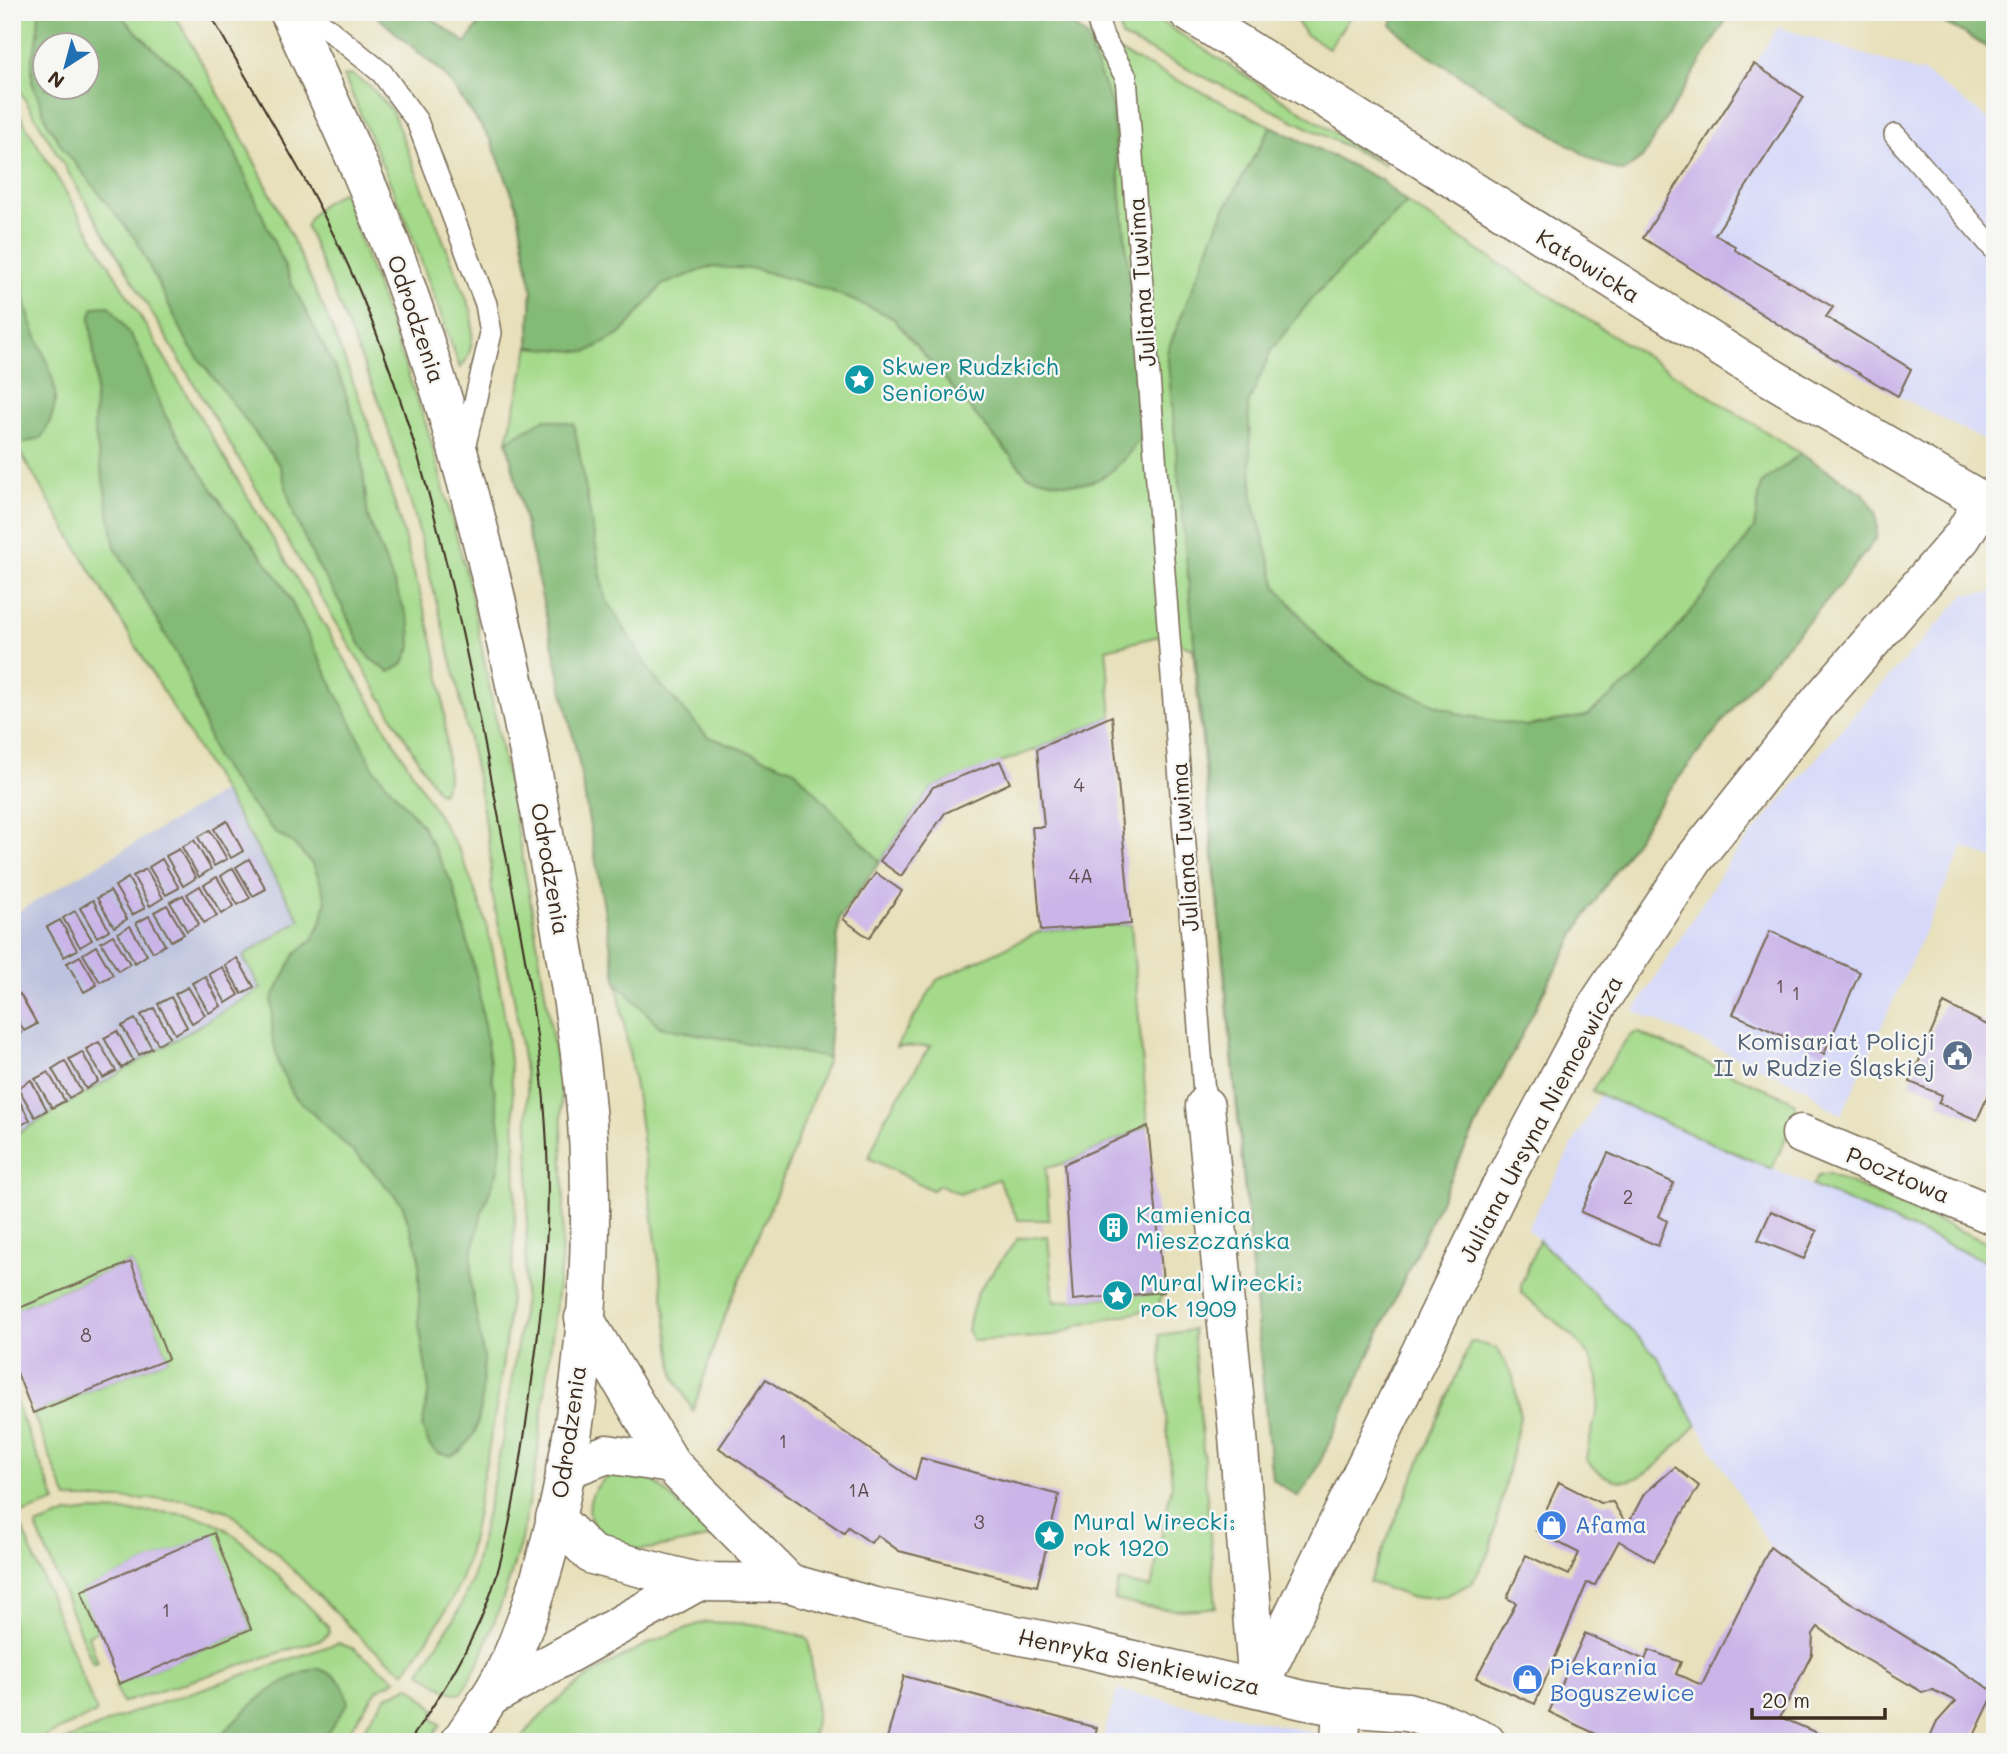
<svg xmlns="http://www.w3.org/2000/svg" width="2007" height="1754" font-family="Mali,sans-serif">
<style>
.built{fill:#d5d8f9}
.industrial{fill:#bdc3de}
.green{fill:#a4da8a;stroke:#708254;stroke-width:2;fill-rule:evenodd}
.forest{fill:#83ba76;stroke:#5f724a;stroke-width:2;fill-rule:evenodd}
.building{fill:#cab5e8}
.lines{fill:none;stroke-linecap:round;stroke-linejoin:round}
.lane-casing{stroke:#776a55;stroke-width:24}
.street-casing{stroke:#776a55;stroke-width:41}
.secondary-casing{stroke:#776a55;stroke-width:41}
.lane{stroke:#fff;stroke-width:21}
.street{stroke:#fff;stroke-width:38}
.secondary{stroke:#fff;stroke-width:38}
.tram{stroke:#3b2a1e;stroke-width:2}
.labels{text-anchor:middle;stroke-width:5;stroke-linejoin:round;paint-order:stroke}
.number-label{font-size:19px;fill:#5f4d50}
.street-label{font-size:23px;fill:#3b2a1e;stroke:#f6f6f2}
.culture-label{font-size:23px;fill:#0d838f;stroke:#f6f6f2;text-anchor:start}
.service-label{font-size:23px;fill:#4e5e75;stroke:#f6f6f2;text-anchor:end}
.shop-label{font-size:23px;fill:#366cbe;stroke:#f6f6f2;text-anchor:start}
</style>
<rect width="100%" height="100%" fill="#f6f6f2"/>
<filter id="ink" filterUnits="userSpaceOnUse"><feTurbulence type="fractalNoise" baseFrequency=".0143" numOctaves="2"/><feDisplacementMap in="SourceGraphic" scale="14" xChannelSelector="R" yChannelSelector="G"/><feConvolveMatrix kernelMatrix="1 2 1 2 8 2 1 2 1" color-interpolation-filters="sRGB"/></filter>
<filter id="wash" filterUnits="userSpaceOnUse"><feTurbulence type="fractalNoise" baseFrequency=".00686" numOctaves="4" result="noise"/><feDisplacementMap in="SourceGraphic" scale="28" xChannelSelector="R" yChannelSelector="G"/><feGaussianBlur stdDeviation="1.57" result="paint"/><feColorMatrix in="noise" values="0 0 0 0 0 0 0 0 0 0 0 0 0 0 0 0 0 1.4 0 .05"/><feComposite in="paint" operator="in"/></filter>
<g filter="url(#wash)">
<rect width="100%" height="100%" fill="#e7e0ba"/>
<!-- built -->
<g class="built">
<polygon points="1778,27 1926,74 1995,124 1995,446 1898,396 1809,345 1643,238"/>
<polygon points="1995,592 1995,860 1963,847 1842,1114 1830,1109 1808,1089 1634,1011 1729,861 1849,720 1966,594"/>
<polygon points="1600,1094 1995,1265 1995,1692 1811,1578 1770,1547 1657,1356 1527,1229"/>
<polygon points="1117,1690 1325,1735 1325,1742 1102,1742"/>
</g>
<!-- industrial -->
<polygon class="industrial" points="222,792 300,921 244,956 261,989 12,1137 12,915"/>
<!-- green -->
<g class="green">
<path d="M12 12H173C275 189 361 368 412 566 423 605 436 645 441 685 446 716 446 748 448 780L442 793 438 792 424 770 12 78ZM46 46H88V88H46Z"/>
<polygon points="372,12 422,12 466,43 487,12 1054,12 1085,35 1381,180 1407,203 1479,251 1863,493 1876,512 1877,537 1833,593 1751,685 1664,797 1583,920 1547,985 1457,1164 1298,1497 1272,1479 1193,648 1159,636 1106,649 1112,716 1037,749 933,787 839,919 828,1058 789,1163 721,1325 693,1411 674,1376 636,1093 579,763 507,441 529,347 532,290 517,206 491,140 444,74"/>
<polygon points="1117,12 1146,12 1385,165 1122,37"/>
<polygon points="1353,12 1329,48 1305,34 1292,13"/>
<path d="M352 75 371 87 392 111 471 310C473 330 475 353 460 368L409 227 344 76Z"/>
<path d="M12 102 461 854C471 881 483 908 489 935 530 1109 520 1298 484 1472 477 1506 473 1544 462 1576 450 1610 425 1642 405 1672L367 1644 276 1553 228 1511 183 1499H67L33 1413 168 1359 131 1262 12 1311V1137L261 989 243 956 300 920 12 439Z"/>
<path d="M343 192 428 430 469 583 528 886 561 1092 564 1200 561 1262 536 1465 520 1544 506 1590 480 1660 461 1694 448 1691 420 1672 458 1612 472 1580 503 1438 524 1299 529 1175 527 1085 514 998 492 893 490 851 479 787 456 679 415 517 381 406 306 226C313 208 327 201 343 192Z"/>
<polygon points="1131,924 1148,1126 1064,1164 1046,1167 1049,1220 1018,1220 998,1179 960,1194 940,1185 932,1190 869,1158 885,1118 930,1046 896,1047 937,980 1041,931"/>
<polygon points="1637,1032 1789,1099 1796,1105 1796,1115 1772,1169 1592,1091 1628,1037"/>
<polygon points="1829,1174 1995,1246 1995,1265 1812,1186 1818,1176"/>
<polygon points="1048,1236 1054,1302 1164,1292 1157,1308 1080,1325 1055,1336 973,1341 967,1330 977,1293 1018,1238"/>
<path d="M1539 1240 1657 1356 1697 1425C1663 1456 1631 1511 1586 1460 1588 1438 1598 1417 1599 1395 1601 1347 1553 1321 1522 1294L1521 1285Z"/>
<path d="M1193 1330 1216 1607C1179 1613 1150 1609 1114 1600L1119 1581 1151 1588 1172 1484 1159 1335Z"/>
<polygon points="1471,1341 1497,1348 1513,1376 1520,1417 1490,1551 1472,1583 1446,1596 1413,1598 1369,1582"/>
<polygon points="12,1401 15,1401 56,1502 12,1517"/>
<path d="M621 1471 652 1479 713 1537C694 1540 642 1553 627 1550 581 1539 575 1486 621 1471Z"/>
<path d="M92 1511C130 1513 175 1508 211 1521 241 1533 303 1601 328 1626L329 1633 322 1639 122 1703 115 1685 251 1629 213 1534 82 1591 98 1631 88 1635 98 1662 93 1664 36 1526 68 1514Z"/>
<polygon points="23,1530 97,1713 32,1742 12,1742 12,1533"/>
<path d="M705 1622 753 1624 805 1637 809 1642 817 1713 811 1742H518C565 1682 634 1645 705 1622Z"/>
<polygon points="338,1643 354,1649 396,1680 378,1689 342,1742 62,1742 128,1714"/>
<polygon points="410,1686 436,1710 432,1718 441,1725 429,1742 354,1742 386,1697"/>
</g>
<!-- forest -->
<g class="forest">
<path d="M39 12H117L157 52 179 69 201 95 231 143 293 286 342 382 359 435 368 517 410 624 411 647 404 663 389 672 372 660 361 646 341 604 315 561 294 515 280 466 190 347 136 240 63 148 48 124 32 82V57L38 37ZM46 46H88V88H46Z"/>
<path d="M372 12H422L466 43 487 12H1054L1085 35 1112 107 1145 432C1107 484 1092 494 1027 475L892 317 831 291 755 269 710 267 662 285 621 334 587 352 529 347 532 289 517 206 491 140 444 74Z"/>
<polygon points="1395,12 1731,12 1642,158 1623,172 1596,162 1418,49 1391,25"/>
<path d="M1913 12H1995V53C1969 35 1944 20 1913 12Z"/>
<polygon points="1271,126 1381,180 1407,203 1314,296 1272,349 1248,404 1253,500 1277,587 1321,641 1370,678 1462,715 1526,726 1586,716 1643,671 1729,563 1754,528 1761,484 1800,454 1863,493 1876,512 1877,537 1833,593 1751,685 1664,797 1583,920 1547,985 1457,1164 1315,1473 1298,1497 1272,1479 1167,352 1222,214"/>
<path d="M12 201C28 237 18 275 28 312 35 340 52 363 55 393 56 411 50 423 41 438L15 445 12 439Z"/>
<polygon points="110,306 137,345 165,415 181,442 225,508 282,583 374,769 422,825 453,885 477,979 502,1139 498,1170 482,1212 472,1254 471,1285 484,1359 481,1408 475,1432 462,1450 451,1456 437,1453 429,1445 422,1427 429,1390 419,1324 419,1254 402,1204 369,1167 294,1096 279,1066 272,1035 272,999 295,954 312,940 321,923 326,900 322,887 314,866 293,843 276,833 239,791 215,756 185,669 115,547 94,428 96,373 90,318 94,307"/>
<polygon points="545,419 574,424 605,597 653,676 707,736 795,770 880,861 839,919 828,1058 660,1027 617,983 579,763 507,441"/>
<path d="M316 1668C337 1674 344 1682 348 1703L321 1742H216C244 1709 274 1681 316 1668Z"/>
</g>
<g id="blocks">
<!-- building -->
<g class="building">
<polygon points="1754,64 1804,97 1715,235 1735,246 1735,250 1833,307 1826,317 1911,369 1898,396 1809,344 1643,238"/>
<polygon points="1112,716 1131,924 1041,931 1032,827 1044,827 1037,749"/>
<polygon points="1000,761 1010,783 945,813 901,876 880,861 933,787"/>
<polygon points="227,821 243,851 231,858 214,829"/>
<polygon points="210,830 227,859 214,866 198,837"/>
<polygon points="194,840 211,869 199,877 182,847"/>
<polygon points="179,849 196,878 183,886 166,856"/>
<polygon points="162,859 179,888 166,895 149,867"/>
<polygon points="249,859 266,889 253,896 236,867"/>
<polygon points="233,868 250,898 238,905 221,876"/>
<polygon points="146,869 163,898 150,906 133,876"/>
<polygon points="876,873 902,891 869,938 843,919"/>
<polygon points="217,877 234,906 222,914 204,885"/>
<polygon points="128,878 145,908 132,915 115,886"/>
<polygon points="200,886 217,916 204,923 187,894"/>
<polygon points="110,891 127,919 114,927 97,898"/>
<polygon points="183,895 199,924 187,931 170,902"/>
<polygon points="93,900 109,930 97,937 80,908"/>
<polygon points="167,905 184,934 171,941 154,912"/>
<polygon points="75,911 92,940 80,947 63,918"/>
<polygon points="149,916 165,945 153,952 136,923"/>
<polygon points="60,920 77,950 64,957 47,927"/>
<polygon points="130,926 147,955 135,963 118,933"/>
<polygon points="1770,931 1860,972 1824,1054 1733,1014"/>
<polygon points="113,935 130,964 118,971 101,942"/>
<polygon points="96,946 113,975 100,982 83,954"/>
<polygon points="80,956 97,985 84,992 67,963"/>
<polygon points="237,958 254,987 242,994 225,965"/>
<polygon points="222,967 239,995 226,1003 209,974"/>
<polygon points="205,976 221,1006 209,1013 192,983"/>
<polygon points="188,987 205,1015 192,1023 175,994"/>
<polygon points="20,994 37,1024 24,1031 12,1010 12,999"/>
<polygon points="171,997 187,1027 175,1034 158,1004"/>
<polygon points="1944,1003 1995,1029 1995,1093 1990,1091 1977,1120 1938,1103 1942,1095 1910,1082"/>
<polygon points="154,1008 170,1037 158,1044 141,1015"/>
<polygon points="12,1019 21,1033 12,1038"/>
<polygon points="135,1019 152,1048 139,1055 122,1026"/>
<polygon points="117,1031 133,1060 121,1068 104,1038"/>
<polygon points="99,1042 116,1071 103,1078 86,1049"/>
<polygon points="82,1052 98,1081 86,1089 69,1059"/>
<polygon points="65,1061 81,1091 69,1098 52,1069"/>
<polygon points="48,1072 65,1101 52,1108 35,1079"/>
<polygon points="31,1080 47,1110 35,1117 18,1088"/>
<polygon points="12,1088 30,1120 18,1127 12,1118"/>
<polygon points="1148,1126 1164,1292 1073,1300 1064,1164"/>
<polygon points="1608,1153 1674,1183 1659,1216 1667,1221 1658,1246 1581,1212"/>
<polygon points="1771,1211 1817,1231 1804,1259 1758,1240"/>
<polygon points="131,1262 168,1359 33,1413 12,1360 12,1311"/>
<polygon points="766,1379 915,1480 921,1458 1059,1495 1037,1586 899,1551 877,1535 871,1543 848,1527 844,1533 719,1448"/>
<polygon points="1675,1467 1699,1486 1654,1561 1619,1541 1595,1585 1587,1583 1535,1704 1476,1678 1516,1603 1507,1598 1526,1555 1569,1575 1579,1553 1536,1531 1559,1482 1600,1503 1613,1502 1627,1526 1644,1494"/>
<polygon points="214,1533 251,1629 119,1684 81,1591"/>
<polygon points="1770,1547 1811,1578 1995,1692 1971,1742 1928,1742 1937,1722 1956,1701 1933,1690 1922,1692 1849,1649 1818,1627 1813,1634 1812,1654 1780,1717 1838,1742 1613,1742 1549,1712 1585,1633 1645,1660 1649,1650 1681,1662 1676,1674 1702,1685"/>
<polygon points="904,1676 1097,1728 1093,1742 886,1742"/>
</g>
</g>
</g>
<g filter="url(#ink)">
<use href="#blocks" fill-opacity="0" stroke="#776a55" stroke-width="2"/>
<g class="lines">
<defs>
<g id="lane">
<polyline points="307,12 382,73 417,121 486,304 491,333 463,453"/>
<polyline points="1095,12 1103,37 1126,77 1205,1106"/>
<polyline points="1895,135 1995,250"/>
</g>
<g id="street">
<polyline points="1205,1106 1237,1423 1258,1688"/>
<polyline points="1801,1134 1995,1216"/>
<polyline points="789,1583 875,1607 1082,1648 1303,1700 1342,1707 1407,1712 1438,1721 1486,1742"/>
<polyline points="1258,1688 1503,1182 1598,1004 1695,858 1819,702 1962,537 1983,502"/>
<polyline points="1340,1742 1342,1707"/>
</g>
<g id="secondary">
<path d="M289 12C329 100 371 187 403 278 465 452 507 630 540 811 556 903 574 995 584 1088 602 1256 580 1492 515 1649 502 1682 480 1712 460 1742"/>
<polyline points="1188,12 1738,358 1995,509"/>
<polyline points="584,1318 671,1464 789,1583"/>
<polyline points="565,1470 607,1454 671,1464"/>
<polyline points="555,1518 592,1555 697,1582 789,1583"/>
<polyline points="490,1697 697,1582"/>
</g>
</defs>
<!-- lane casing -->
<use href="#lane" class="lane-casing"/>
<!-- street casing -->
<use href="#street" class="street-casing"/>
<!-- secondary casing -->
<use href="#secondary" class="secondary-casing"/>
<!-- lane -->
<use href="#lane" class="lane"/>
<!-- street -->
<use href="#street" class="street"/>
<!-- secondary -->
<use href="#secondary" class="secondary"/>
<!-- tram -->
<path class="tram" d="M209 12C262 108 323 201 364 302 428 457 462 622 493 787 515 906 542 1026 547 1148 551 1233 541 1318 529 1402 521 1462 512 1523 495 1581 477 1639 443 1692 409 1742"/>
</g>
</g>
<!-- icons -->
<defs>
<symbol id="sight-disc" viewBox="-11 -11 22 22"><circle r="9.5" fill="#0f9aa8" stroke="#f6f6f2"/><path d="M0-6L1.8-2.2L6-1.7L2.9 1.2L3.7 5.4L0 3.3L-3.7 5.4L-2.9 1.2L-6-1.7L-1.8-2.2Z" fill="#fff"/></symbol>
<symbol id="civic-disc" viewBox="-11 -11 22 22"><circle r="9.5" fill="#5c6f8a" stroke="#f6f6f2"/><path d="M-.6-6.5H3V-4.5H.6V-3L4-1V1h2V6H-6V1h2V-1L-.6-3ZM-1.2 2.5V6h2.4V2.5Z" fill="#fff"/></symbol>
<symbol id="building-disc" viewBox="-11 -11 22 22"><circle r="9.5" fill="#0f9aa8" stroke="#f6f6f2"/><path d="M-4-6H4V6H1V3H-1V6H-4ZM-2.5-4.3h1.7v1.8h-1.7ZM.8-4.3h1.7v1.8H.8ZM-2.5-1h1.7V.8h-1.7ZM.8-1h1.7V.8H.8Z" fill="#fff"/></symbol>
<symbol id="shop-disc" viewBox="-11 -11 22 22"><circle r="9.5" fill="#3f7fe0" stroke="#f6f6f2"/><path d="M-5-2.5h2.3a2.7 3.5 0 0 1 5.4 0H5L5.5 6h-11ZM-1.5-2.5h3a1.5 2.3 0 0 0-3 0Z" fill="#fff"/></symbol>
</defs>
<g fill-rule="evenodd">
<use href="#sight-disc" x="842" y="362" width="35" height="35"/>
<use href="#civic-disc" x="1940" y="1038" width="35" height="35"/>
<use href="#building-disc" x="1096" y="1210" width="35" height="35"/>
<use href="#sight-disc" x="1100" y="1278" width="35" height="35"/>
<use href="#shop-disc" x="1534" y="1508" width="35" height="35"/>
<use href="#sight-disc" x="1032" y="1518" width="35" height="35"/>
<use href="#shop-disc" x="1510" y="1662" width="35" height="35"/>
</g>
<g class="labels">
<!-- number labels -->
<g class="number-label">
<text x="1079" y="792">4</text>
<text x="1081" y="883">4A</text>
<text x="1780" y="993">1</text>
<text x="1796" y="1000">1</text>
<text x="1628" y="1204">2</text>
<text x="86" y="1342">8</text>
<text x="783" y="1448">1</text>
<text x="859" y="1497">1A</text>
<text x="979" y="1529">3</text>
<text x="166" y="1617">1</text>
</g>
<!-- street labels -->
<g class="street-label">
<text transform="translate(1588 266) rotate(32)" y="8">Katowicka</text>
<text transform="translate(1142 282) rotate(-94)" y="8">Juliana Tuwima</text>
<text transform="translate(416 319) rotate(71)" y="8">Odrodzenia</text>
<text transform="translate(1185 847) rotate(-94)" y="8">Juliana Tuwima</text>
<text transform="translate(550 869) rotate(80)" y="8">Odrodzenia</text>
<text transform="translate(1541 1119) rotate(-62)" y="8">Juliana Ursyna Niemcewicza</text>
<text transform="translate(1898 1175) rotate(23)" y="8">Pocztowa</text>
<text transform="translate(569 1432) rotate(-82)" y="8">Odrodzenia</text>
<text transform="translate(1139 1662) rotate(12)" y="8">Henryka Sienkiewicza</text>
</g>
<!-- culture labels -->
<g class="culture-label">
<text x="882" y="375">Skwer Rudzkich<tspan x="882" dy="26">Seniorów</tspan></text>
<text x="1136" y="1223">Kamienica<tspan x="1136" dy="26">Mieszczańska</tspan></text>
<text x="1140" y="1291">Mural Wirecki:<tspan x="1140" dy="26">rok 1909</tspan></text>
<text x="1073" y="1530">Mural Wirecki:<tspan x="1073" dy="26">rok 1920</tspan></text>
</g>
<!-- service labels -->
<g class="service-label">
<text x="1935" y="1050">Komisariat Policji<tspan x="1935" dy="26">II w Rudzie Śląskiej</tspan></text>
</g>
<!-- shop labels -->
<g class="shop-label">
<text x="1575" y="1533">Afama</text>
<text x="1550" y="1675">Piekarnia<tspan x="1550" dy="26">Boguszewice</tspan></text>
</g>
</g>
<!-- margin -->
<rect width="2007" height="1754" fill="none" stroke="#f6f6f2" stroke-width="42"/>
<!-- north arrow -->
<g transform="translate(66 66) rotate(216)"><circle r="33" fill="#f6f6f2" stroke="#aba49d" stroke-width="2"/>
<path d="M0-5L12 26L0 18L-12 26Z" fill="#1f6fb2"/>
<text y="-10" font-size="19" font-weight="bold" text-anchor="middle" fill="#3b2a1e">N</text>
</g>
<!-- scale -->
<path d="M1752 1708v10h133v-10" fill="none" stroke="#3b2a1e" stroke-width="3.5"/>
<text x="1762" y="1708" font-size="21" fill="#3b2a1e" stroke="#f6f6f2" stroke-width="5" paint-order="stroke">20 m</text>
</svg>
